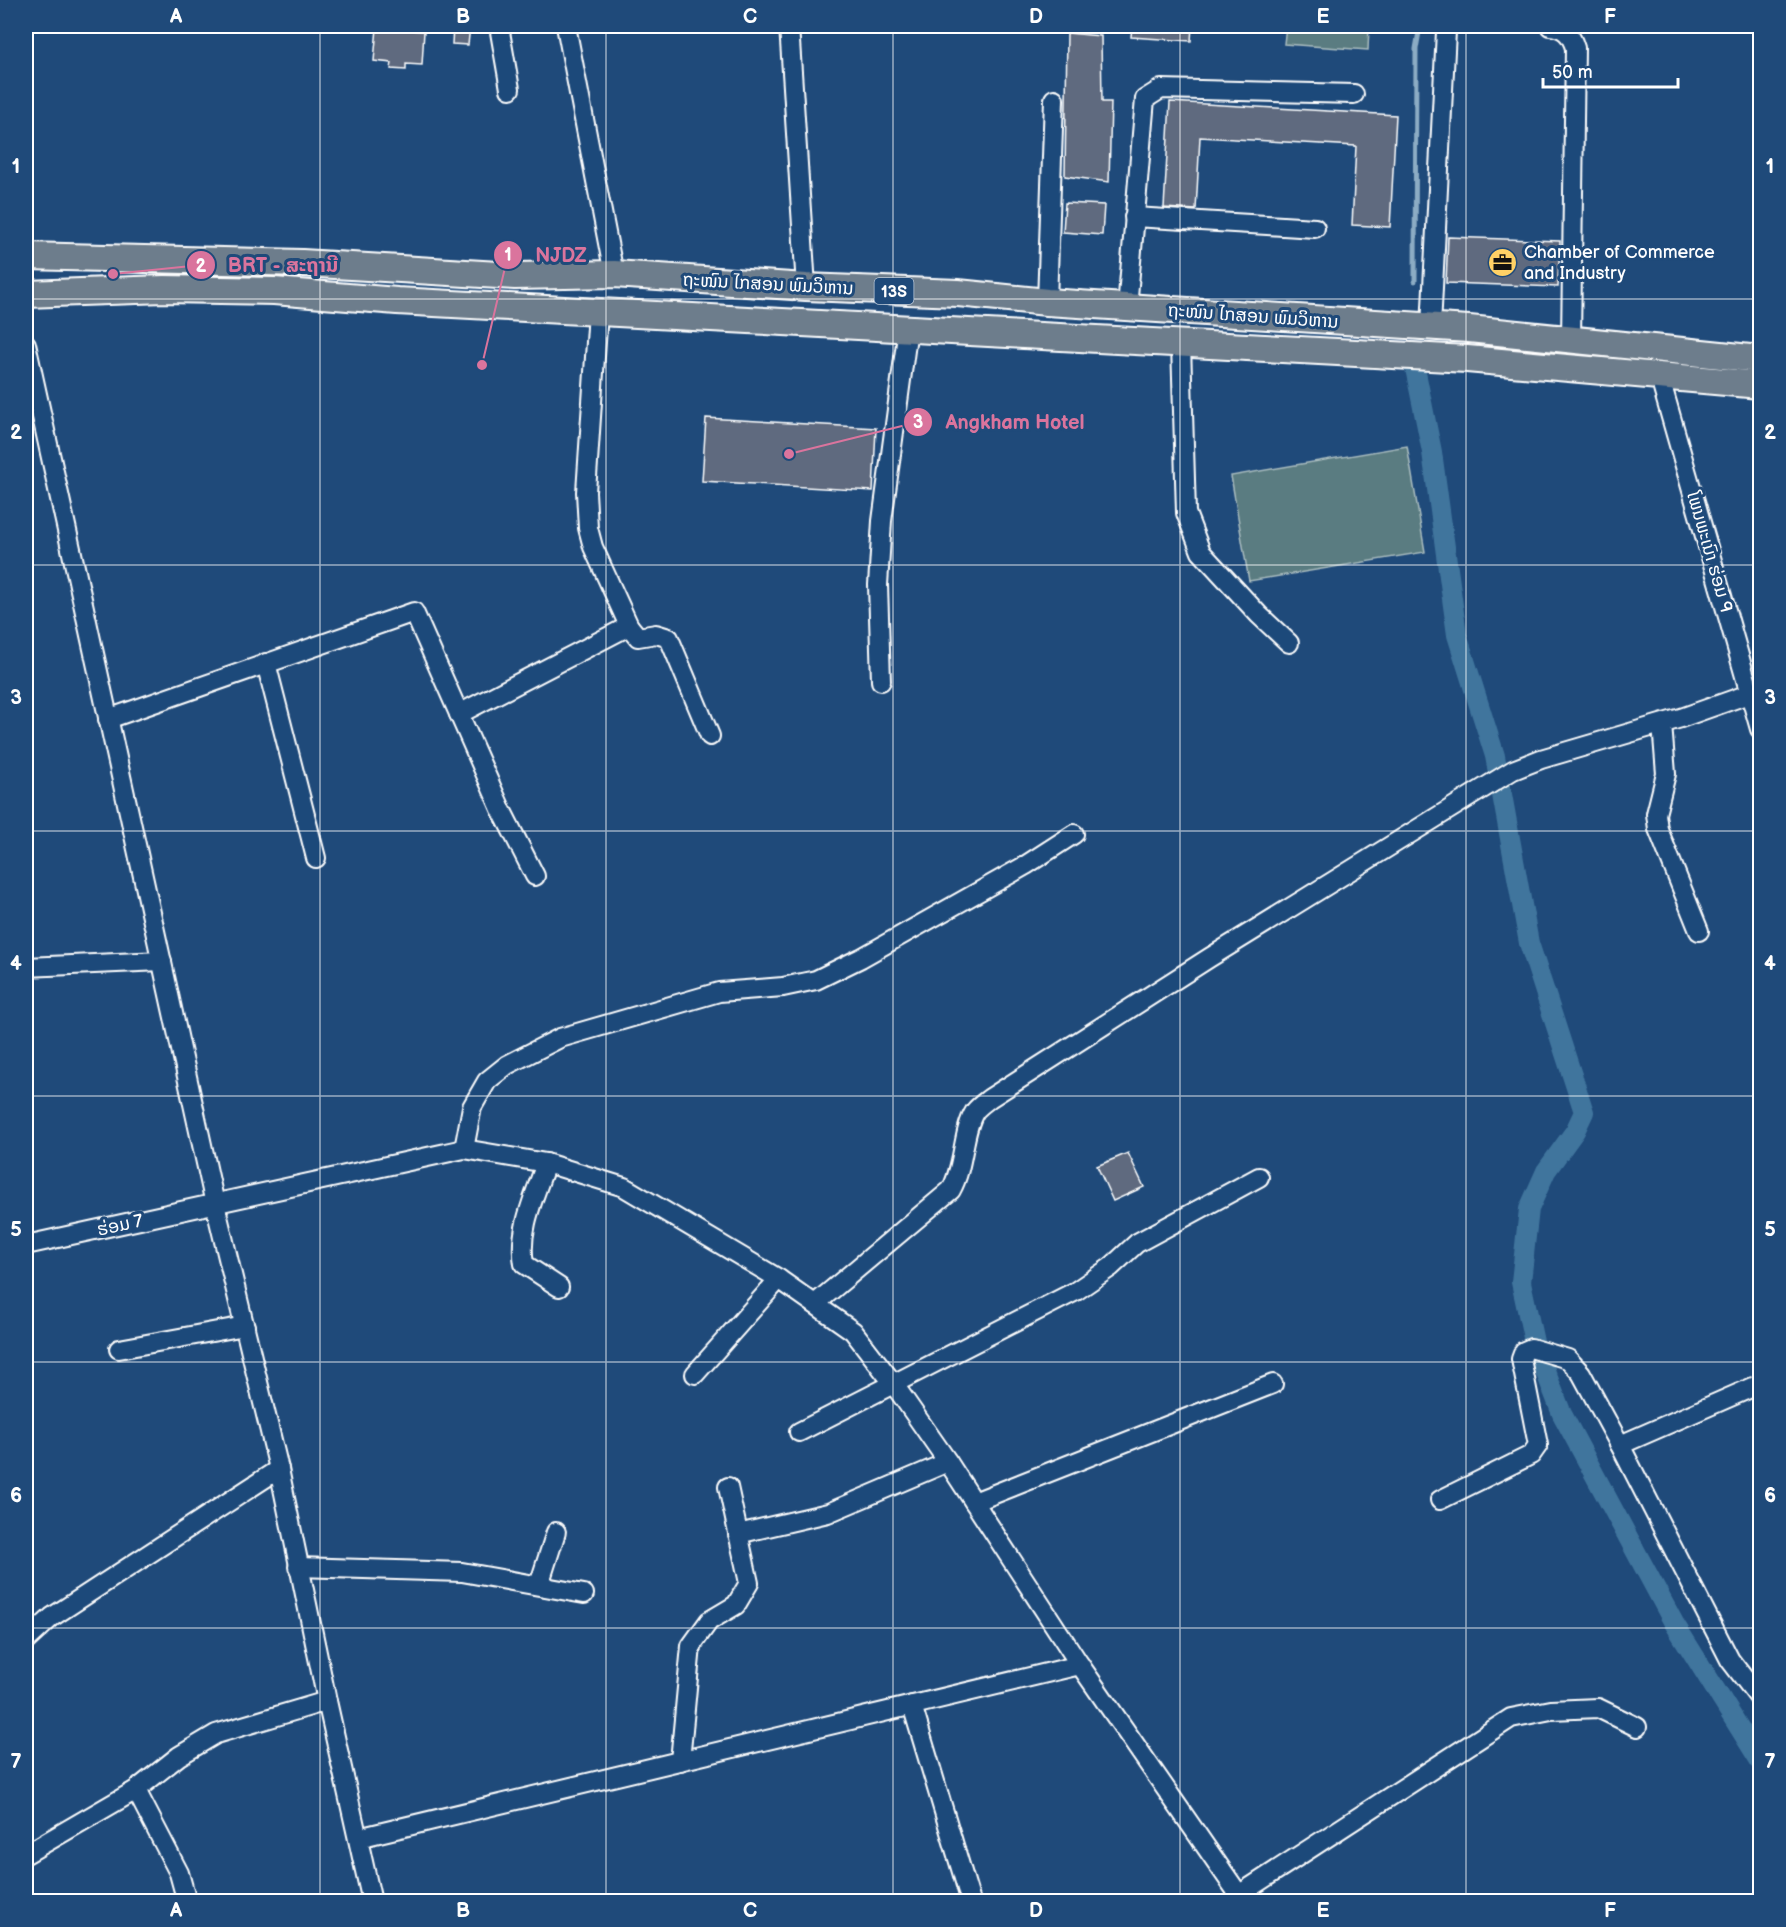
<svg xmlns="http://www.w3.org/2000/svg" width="1786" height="1927" font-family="'Balsamiq Sans','Noto Sans Lao',sans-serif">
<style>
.green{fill:#5a7c81;stroke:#acbec0;stroke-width:1.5}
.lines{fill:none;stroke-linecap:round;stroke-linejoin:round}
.stream{stroke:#8cacc4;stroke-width:5}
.canal{stroke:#40759d;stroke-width:20}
.building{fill:#5f6b7f;stroke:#fff;stroke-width:1.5}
.minor-casing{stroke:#fff;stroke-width:22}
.highway-casing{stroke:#fff;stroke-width:30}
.minor{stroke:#1f4a7a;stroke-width:18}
.highway{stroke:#6d7d8c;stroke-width:26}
.grid{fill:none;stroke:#fff;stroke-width:1.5;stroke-opacity:0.55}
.labels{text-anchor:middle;stroke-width:6;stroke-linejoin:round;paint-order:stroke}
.shield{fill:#1f4a7a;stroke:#bcc9d7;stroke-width:1.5}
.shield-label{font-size:16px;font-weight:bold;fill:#fff}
.poi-label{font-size:18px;fill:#fff;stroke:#1f4a7a;text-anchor:start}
.street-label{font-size:18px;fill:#fff;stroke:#1f4a7a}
.leader{fill:none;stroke:#da749d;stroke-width:2}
.callout-dot{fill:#da749d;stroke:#1f4a7a;stroke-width:2}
.mark-label{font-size:18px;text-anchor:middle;font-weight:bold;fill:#fff}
.callout-label{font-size:20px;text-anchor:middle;font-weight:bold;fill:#da749d;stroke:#1f4a7a;stroke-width:6;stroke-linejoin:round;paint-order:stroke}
.neatline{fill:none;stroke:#fff;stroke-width:2}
.grid-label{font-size:20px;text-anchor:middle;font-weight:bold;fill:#fff}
</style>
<rect width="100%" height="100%" fill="#1f4a7a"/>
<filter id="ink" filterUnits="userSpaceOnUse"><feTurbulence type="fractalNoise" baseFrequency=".0167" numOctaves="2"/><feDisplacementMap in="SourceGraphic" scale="12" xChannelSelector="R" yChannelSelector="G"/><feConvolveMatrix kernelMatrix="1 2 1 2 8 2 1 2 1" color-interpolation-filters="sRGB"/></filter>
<g filter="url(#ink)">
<!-- green -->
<g class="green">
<polygon points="1286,26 1369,26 1368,50 1284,44"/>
<polygon points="1407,446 1425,552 1249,581 1231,476"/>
</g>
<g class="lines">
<!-- stream -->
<polyline class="stream" points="1415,281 1416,49 1420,26"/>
<!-- canal -->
<polyline class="canal" points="1415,368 1432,452 1457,635 1495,756 1529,943 1584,1112 1575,1131 1546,1171 1529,1209 1521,1282 1534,1342 1562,1414 1674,1623 1760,1761"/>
</g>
<!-- building -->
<g class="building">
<polygon points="453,26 470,26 468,45 452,44"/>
<polygon points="1132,26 1192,26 1191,41 1131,37"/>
<polygon points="377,28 424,31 422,65 406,64 406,70 391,69 392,63 374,61"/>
<polygon points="1067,33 1101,36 1102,102 1111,102 1109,182 1065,176"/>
<polygon points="1170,102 1396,115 1390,227 1352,225 1356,146 1200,137 1196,210 1164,208"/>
<polygon points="1065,203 1104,205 1102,235 1063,232"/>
<polygon points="1448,237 1560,241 1558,287 1446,283"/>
<polygon points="706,418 876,428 873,491 702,481"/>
<polygon points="1128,1153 1144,1187 1113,1201 1097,1166"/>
</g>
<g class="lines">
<defs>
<g id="minor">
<polyline points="499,26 510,89"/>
<polyline points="566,26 614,274"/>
<polyline points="789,26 806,287"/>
<path d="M1550 26C1564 27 1571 34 1575 48L1571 340"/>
<polyline points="1134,217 1315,228"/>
<polyline points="1047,302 1054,99"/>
<polyline points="1127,308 1145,99 1161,89 1354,94"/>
<polyline points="598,312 586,492 588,528 593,547 629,626 638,637 656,634 669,638 710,736"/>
<polyline points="1431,327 1446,31 1448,26"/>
<polyline points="26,344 215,1204 279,1469 327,1701 372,1902"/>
<polyline points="1181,344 1186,513 1201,552 1259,615 1289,643"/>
<polyline points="1659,375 1760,729"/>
<polyline points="266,663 316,858"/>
<polyline points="881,681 878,585 882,521 908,328"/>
<polyline points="459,714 629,626"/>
<polyline points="108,719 414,612 501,809 535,876"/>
<polyline points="1662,724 1666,774 1656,814 1658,829 1699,931"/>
<polyline points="26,967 162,961"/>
<polyline points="464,1149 472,1107 487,1081 507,1065 560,1038 719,992 783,987 816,980 861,958 1026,865 1074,834"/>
<path d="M546 1163C535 1196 518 1229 524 1264L559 1287"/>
<polyline points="26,1245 464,1149 546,1163 624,1187 779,1279 853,1331 893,1383 948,1462 1080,1665 1244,1902"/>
<path d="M815 1304 951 1190C965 1165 962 1132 975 1111 979 1106 985 1102 990 1098L1209 958 1513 770 1541 759 1681 718 1760 690"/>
<polyline points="119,1349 245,1326"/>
<polyline points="695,1374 779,1279"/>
<polyline points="799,1432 1076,1291 1111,1267 1137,1243 1259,1177"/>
<polyline points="1620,1445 1760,1384"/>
<polyline points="1440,1500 1531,1455 1538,1445 1521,1359 1524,1351 1531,1348 1568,1359 1581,1373 1620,1445 1730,1660 1760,1699"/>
<polyline points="974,1502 1273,1384"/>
<polyline points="738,1534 828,1513 948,1462"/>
<polyline points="298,1567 462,1572 584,1594"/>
<polyline points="539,1585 556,1532"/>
<polyline points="26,1641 52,1617 279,1469"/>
<polyline points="912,1705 971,1902"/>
<polyline points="680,1761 691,1646 709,1621 736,1605 749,1583 728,1487"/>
<polyline points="136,1790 179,1873 187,1902"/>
<polyline points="358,1838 1080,1665"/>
<polyline points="26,1854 136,1790 179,1756 216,1734 327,1701"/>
<polyline points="1240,1894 1511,1718 1551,1710 1598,1708 1637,1727"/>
</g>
<g id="highway">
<polyline points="26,256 302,263 515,276 614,274 806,287 958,293 1047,302 1469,329 1760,359"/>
<polyline points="26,294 164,289 274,291 397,301 1467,359 1760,385"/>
</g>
</defs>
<!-- minor casing -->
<use href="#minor" class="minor-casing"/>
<!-- highway casing -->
<use href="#highway" class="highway-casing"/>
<!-- minor -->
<use href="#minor" class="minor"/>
<!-- highway -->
<use href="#highway" class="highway"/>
</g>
</g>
<!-- grid -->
<path class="grid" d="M320 26V1902M606 26V1902M893 26V1902M1180 26V1902M1466 26V1902M26 299H1760M26 565H1760M26 831H1760M26 1096H1760M26 1362H1760M26 1628H1760"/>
<!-- icons -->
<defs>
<symbol id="office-disc" viewBox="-11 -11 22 22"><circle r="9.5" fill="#ffd166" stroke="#1f4a7a"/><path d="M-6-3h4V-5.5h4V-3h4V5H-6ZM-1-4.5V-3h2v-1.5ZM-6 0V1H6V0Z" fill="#111"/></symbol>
</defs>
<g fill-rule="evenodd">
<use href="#office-disc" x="1486" y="246" width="33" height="33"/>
</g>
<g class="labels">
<!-- shield labels -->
<rect class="shield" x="874.5" y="278" width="39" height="26" rx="4.5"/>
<g class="shield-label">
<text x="894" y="297">13S</text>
</g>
<!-- poi labels -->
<g class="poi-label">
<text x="1524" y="258">Chamber of Commerce<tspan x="1524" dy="21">and Industry</tspan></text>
</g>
<!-- street labels -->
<g class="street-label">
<text transform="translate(768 284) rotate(3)" y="6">ຖະໜົນ ໄກສອນ ພົມວິຫານ</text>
<text transform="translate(1253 316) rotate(4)" y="6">ຖະໜົນ ໄກສອນ ພົມວິຫານ</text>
<text transform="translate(1710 552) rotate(74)" y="6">ໂພນພະເນົາ ຮ່ອມ 9</text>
<text transform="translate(120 1225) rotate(-12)" y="6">ຮ່ອມ 7</text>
</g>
</g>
<!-- callouts -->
<path class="leader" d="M482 365L508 255M113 274L201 265M789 454L918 422"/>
<g class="callout-dot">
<circle cx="482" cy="365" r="6"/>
<circle cx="113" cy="274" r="6"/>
<circle cx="789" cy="454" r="6"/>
<circle cx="508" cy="255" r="15"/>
<circle cx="201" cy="265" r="15"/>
<circle cx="918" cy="422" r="15"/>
</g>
<g class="mark-label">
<text x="508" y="261">1</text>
<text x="201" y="272">2</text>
<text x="918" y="428">3</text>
</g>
<g class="callout-label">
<text x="561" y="262">NJDZ</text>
<text x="283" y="272">BRT - ສະຖານີ</text>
<text x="1015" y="429">Angkham Hotel</text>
</g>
<!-- margin -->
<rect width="1786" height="1927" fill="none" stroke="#1f4a7a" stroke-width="66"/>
<!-- scale -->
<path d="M1543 78v9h135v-9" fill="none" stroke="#ffffff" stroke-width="3"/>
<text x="1552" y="78" font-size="18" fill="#ffffff" stroke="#1f4a7a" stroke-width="4.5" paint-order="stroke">50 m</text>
<rect x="33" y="33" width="1720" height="1861" class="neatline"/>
<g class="grid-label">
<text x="176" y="23">A</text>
<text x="463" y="23">B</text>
<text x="750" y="23">C</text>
<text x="1036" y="23">D</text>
<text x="1323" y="23">E</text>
<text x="1610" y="23">F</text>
<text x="16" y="173">1</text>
<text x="1770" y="173">1</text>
<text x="16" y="439">2</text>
<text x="1770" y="439">2</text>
<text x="16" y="704">3</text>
<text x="1770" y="704">3</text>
<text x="16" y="970">4</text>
<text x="1770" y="970">4</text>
<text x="16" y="1236">5</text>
<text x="1770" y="1236">5</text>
<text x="16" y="1502">6</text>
<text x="1770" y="1502">6</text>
<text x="16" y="1768">7</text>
<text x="1770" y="1768">7</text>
<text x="176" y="1917">A</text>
<text x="463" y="1917">B</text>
<text x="750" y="1917">C</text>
<text x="1036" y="1917">D</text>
<text x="1323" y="1917">E</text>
<text x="1610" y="1917">F</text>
</g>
</svg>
